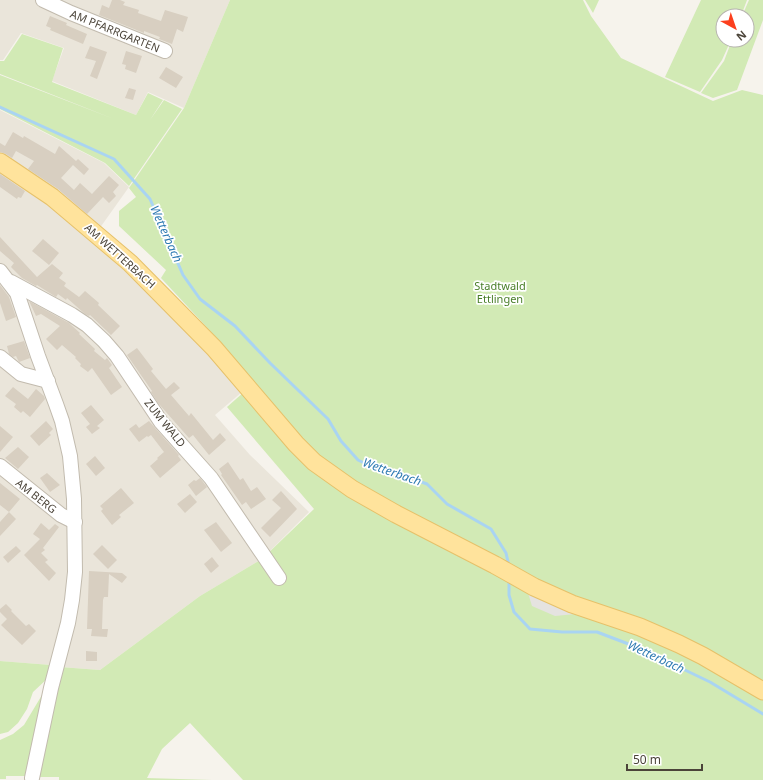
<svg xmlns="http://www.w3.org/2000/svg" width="763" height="780" font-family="'Noto Sans',sans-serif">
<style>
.residential{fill:#eae5da}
.green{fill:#d2eab5}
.parking{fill:#e5e3e0}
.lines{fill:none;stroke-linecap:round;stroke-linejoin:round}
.stream{stroke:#a9d4f2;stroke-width:3}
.building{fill:#d8cfc1}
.minor-casing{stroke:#c2bbae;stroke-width:16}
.major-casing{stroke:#e6c16a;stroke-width:19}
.minor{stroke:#fff;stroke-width:14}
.major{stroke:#ffe39c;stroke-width:17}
.labels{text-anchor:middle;stroke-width:3.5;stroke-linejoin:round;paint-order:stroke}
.street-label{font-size:11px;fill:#4b4439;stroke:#fff}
.park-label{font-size:11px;fill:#4a7f2a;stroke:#fff}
.water-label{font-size:12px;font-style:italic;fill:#2e7ab2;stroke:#fff}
</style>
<rect width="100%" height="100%" fill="#f6f3ec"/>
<!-- residential -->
<g class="residential">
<polygon points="0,0 230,0 184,108 148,92 136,115 52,81 64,48 21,33 3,60 0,60"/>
<polygon points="0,110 104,163 129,187 92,239 134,276 218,358 242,392 215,415 250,455 309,512 262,559 200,596 100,670 60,667 51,665 0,661"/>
</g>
<!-- green -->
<g class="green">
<polygon points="230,0 583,0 591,16 621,58 713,101 742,90 763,95 763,780 243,780 190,723 162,749 147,778 212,780 59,780 59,777 39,777 60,667 100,670 200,596 262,559 314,509 227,407 253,384 227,349 161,278 166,270 119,226 119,211 136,197 129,188 184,108"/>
<polygon points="585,0 599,0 593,13"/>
<polygon points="701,0 747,0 741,16 723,16 723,40 731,40 722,60 700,92 665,77"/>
<polygon points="749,0 763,0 763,20 737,90 713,98 701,93 724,61 732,40 747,40 747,16 742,16"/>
<polygon points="22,34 63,48 52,82 136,115 148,93 163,100 150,120 164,100 182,109 129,186 105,163 0,109 0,75 114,119 0,74 0,61 4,61"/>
<polygon points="0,661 51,665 48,678 33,692 27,709 18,723 8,732 0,734"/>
<polygon points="42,695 43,695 33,752 25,776 6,776 6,779 0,779 0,740 13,734 24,725"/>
</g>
<!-- parking -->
<polygon class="parking" points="528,593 585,613 555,616 532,606"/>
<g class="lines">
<!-- stream -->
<g class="stream">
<polyline points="0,107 114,159 150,199 183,275 200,299 235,326 270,363 328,419 341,441 358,460 374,468 394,472 427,484 447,504 491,529 506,553 509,566"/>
<polyline points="509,579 509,595 514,612 530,629 562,632 597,632 639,648 710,682 763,714"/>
</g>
</g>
<!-- building -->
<g class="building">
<polygon points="112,0 120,0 125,2 123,5 139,10 138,13 161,21 165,10 188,17 183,32 177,29 172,44 159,39 160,37 144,31 144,33 99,15 102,5 109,8"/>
<polygon points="50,16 67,23 66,25 87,34 83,44 50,30 51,28 46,26"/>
<polygon points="90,46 107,52 97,79 90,76 96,61 85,58"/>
<polygon points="126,51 142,56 136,73 125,69 126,65 122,64"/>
<polygon points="166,67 183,77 176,88 159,78"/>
<polygon points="129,88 136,90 133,100 125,98"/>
<polygon points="13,132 23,138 24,136 55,154 59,146 76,161 78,159 89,169 84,175 73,165 61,178 74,190 80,183 92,194 109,176 119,185 113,192 116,196 109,203 103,197 87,214 58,189 28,169 34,161 16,151 12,158 6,154 0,152 0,143 5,146"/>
<polygon points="0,174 25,191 21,198 18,197 17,199 0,187"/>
<polygon points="0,237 37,277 52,264 63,273 59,278 66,283 64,286 79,297 85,291 99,303 98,305 120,326 111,335 90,315 89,316 85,314 67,298 66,300 58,294 56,297 37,285 36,286 22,278 11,267 14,263 0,251"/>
<polygon points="43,239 59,253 49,265 32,251"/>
<polygon points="0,285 9,297 16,317 6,321 0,303"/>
<polygon points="29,301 69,323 80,333 79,334 95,349 94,351 105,360 107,358 112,365 109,368 122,387 111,395 92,368 88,372 80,366 81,364 75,358 76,357 62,345 57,350 46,339 60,326 41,314 36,316"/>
<polygon points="24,341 30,358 19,362 16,356 13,357 9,354 7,346"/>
<polygon points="137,348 153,369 151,371 166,389 174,382 180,388 171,395 189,416 191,413 213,440 220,433 226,440 209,455 193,435 189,438 158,403 151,392 152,391 127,355"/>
<polygon points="13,387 28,399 36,389 44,396 45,399 30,417 23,411 21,413 14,407 16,404 5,396"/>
<polygon points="91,405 104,420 97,426 100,428 92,434 86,427 90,424 81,413"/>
<polygon points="46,421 53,429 49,433 51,435 39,446 30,436"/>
<polygon points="149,421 179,455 178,456 181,460 160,478 150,466 158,459 157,458 164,452 151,435 148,437 147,436 139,442 129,429 136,424 139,428"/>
<polygon points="0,426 13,437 0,452"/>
<polygon points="18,447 29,457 18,469 5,458"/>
<polygon points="95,456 105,468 96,476 86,464"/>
<polygon points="228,462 240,480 243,478 251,491 257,487 266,499 251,509 246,502 242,505 221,475 222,474 219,469"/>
<polygon points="47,473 60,485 50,492 40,478"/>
<polygon points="200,478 207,487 196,496 188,485 194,480 196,481"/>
<polygon points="0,483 20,499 9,512 16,519 0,536 0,522 9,512 0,505"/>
<polygon points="121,488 134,503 119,515 121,517 112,525 101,511 103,509 100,506"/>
<polygon points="281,491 297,509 270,537 261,528 281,508 272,500"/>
<polygon points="190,494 197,502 185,513 177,504"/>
<polygon points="216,522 232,543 221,552 204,530"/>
<polygon points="41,523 49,530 55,524 59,527 43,548 45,550 41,553 48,560 45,562 56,573 49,581 24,555 40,539 33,534"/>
<polygon points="102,545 117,560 108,569 93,554"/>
<polygon points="16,546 21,551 8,563 3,557"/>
<polygon points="212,557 219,566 211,573 204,564"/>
<polygon points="89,571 122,573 127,577 122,583 109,574 108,597 104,597 103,600 102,629 108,629 107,637 91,636 92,629 87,629"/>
<polygon points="6,604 12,610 11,611 26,626 29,624 36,631 22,645 1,625 7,619 0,612 0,609"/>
<polygon points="86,651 97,652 97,661 86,661"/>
</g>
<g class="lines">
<defs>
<g id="minor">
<polyline points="43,0 71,13 165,51"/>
<polyline points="0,271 17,293 38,356 56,404 62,421 70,456 74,499 75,572 72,600 68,623 51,688 32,778"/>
<polyline points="11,282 72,315 87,325 104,341 117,356 161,422 211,478 279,578"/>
<polyline points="0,357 21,374 48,381"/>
<polyline points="0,466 61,515 75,522"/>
</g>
<polyline id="major" points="0,162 52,197 130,263 214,348 296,444 314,462 352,489 396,514 495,565 534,587 572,604 640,627 679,644 703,656 763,691"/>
</defs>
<!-- minor casing -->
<use href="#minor" class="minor-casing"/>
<!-- major casing -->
<use href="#major" class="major-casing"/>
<!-- minor -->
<use href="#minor" class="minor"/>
<!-- major -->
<use href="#major" class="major"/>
</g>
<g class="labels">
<!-- street labels -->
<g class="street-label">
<text transform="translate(115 31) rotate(22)" y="4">AM PFARRGARTEN</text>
<text transform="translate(120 256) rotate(42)" y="4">AM WETTERBACH</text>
<text transform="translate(165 423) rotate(51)" y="4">ZUM WALD</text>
<text transform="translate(36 496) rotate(38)" y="4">AM BERG</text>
</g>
<!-- park labels -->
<g class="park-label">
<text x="500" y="290">Stadtwald<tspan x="500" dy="13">Ettlingen</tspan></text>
</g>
<!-- water labels -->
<g class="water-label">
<text transform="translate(166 234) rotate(66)" y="4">Wetterbach</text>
<text transform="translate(392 472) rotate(19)" y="4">Wetterbach</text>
<text transform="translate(656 657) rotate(25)" y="4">Wetterbach</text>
</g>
</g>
<!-- north arrow -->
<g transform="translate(735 28) rotate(140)"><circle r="19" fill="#ffffff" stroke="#b7b4b0"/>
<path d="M0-3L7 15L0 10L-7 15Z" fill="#fc3f1d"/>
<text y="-6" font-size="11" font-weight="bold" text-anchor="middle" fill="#4b4439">N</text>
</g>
<!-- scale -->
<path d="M627 764v6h75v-6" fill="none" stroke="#4b4439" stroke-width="2"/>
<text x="633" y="764" font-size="12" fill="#4b4439" stroke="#ffffff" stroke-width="3" paint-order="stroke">50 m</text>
</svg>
